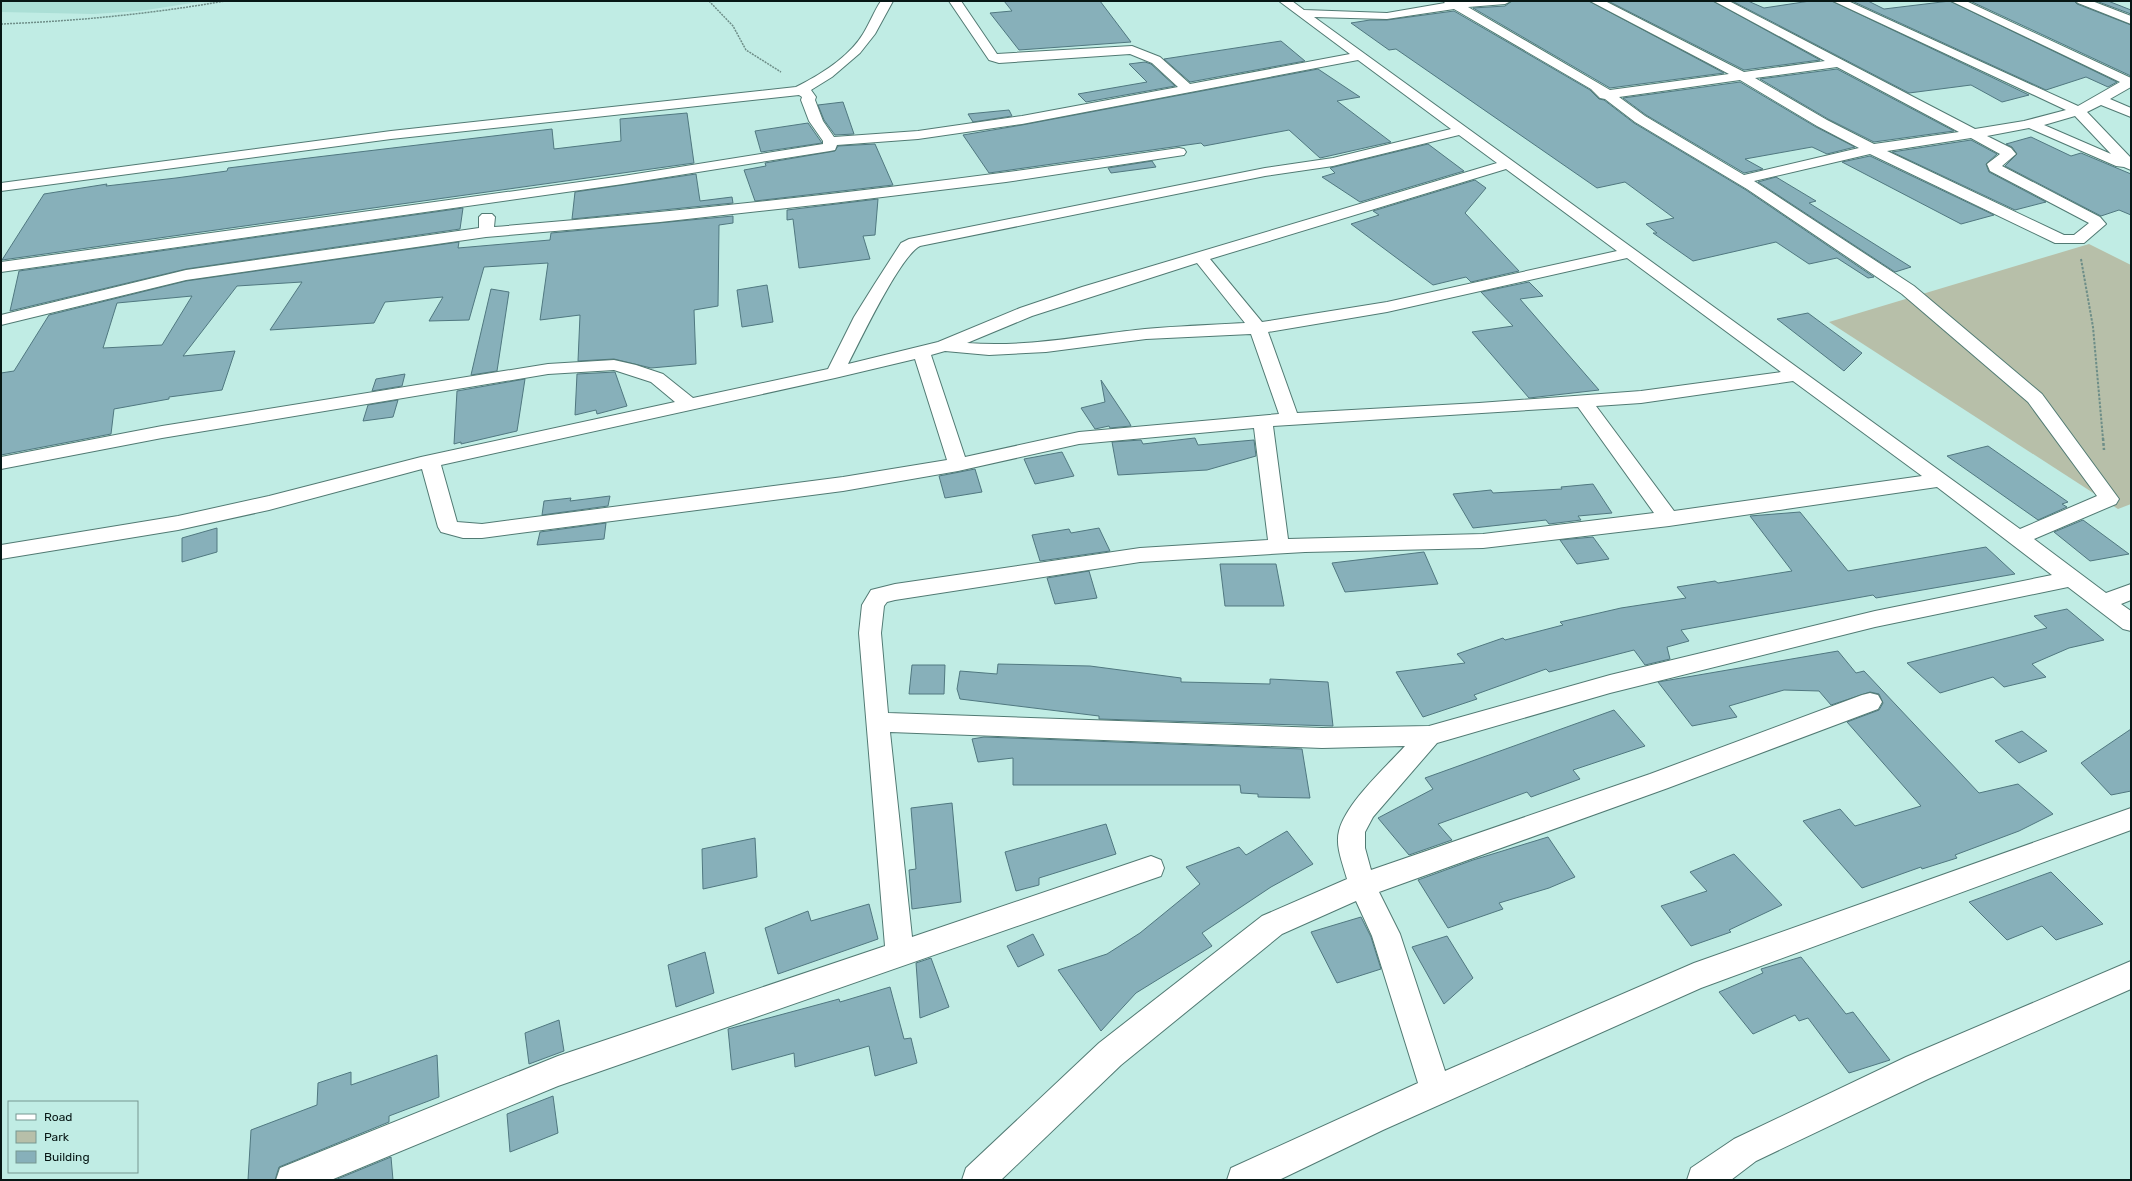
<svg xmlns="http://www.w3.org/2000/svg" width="2132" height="1181" font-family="Rubik,sans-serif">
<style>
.built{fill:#abdfd6}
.green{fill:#b7bfa9}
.building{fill:#87b0ba;stroke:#507880;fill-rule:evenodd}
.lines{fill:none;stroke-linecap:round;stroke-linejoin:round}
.minor-casing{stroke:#517a73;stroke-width:2}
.path-far2{stroke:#6e8e88;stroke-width:1.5;stroke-dasharray:2 1;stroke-linecap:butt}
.path-far1{stroke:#6e8e88;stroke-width:2;stroke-dasharray:2.5 1.5;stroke-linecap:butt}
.path{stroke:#6e8e88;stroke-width:2.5;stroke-dasharray:3 2;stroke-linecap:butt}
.minor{fill:#fff;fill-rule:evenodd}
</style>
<rect width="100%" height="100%" fill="#c0ece4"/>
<!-- built -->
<polygon class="built" points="1,1 205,1 140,11 93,14 1,12"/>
<!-- green -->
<polygon class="green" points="2089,244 2131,265 2131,504 2118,509 1829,322"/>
<!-- building -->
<g class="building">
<polygon points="1004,1 1100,1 1131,42 1019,50 990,13 1012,11"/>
<polygon points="1512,1 1589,1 1724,73 1610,88 1473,8 1505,6"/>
<polygon points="1608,1 1713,1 1820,60 1744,70"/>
<polygon points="1732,1 1748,1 1764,8 1810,1 1832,1 2029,95 2002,102 1971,85 1909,93"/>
<polygon points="1852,1 1868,1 1884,9 1950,1 2117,82 2108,87 2086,77 2046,90"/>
<polygon points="1970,1 2074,1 2077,4 2131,25 2131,76"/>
<polygon points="2096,1 2108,1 2131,10 2131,14"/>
<polygon points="1454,11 1590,90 1599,99 1604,100 1634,123 1746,190 1874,277 1868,278 1837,258 1809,264 1776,242 1693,261 1653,233 1657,233 1646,224 1674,218 1625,182 1597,188 1396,49 1389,50 1351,23 1370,20 1387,20"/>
<polygon points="1281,41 1305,61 1190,82 1164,59"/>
<polygon points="1145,62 1151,64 1175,86 1086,102 1078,94 1147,82 1129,64"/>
<polygon points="1318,69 1360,97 1337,101 1391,142 1320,158 1289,130 1204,146 1201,143 989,173 963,135 1022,125"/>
<polygon points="1837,69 1954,131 1874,142 1828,119 1760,79"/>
<polygon points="1740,82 1816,127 1855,147 1827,154 1812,147 1745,159 1763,169 1744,173 1646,115 1623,98"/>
<polygon points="843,102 854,134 835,135 824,120 818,105"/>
<polygon points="1009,110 1012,116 973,122 968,114"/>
<polygon points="687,113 694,163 2,260 44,194 107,184 106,186 176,178 227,171 228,168 317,157 552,129 554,149 621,141 620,119"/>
<polygon points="808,123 822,143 761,152 755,131"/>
<polygon points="2031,137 2071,156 2081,153 2131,174 2131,215 2119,210 2101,216 2005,166 2017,154 2012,147 2006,144"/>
<polygon points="1971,140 1997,154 1986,164 1989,172 2046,202 2015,210 1892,152"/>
<polygon points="875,144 893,185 755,201 744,170 766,166 765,163 835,151 838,146"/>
<polygon points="1428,144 1464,171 1360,202 1322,177 1335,173 1330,168"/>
<polygon points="1870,156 1994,215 1961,224 1842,162"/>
<polygon points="1152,161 1156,167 1111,173 1108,168"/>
<polygon points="696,174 700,201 732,197 733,203 572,219 575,192"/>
<polygon points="1776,177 1816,201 1809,203 1911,267 1895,272 1758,182"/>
<polygon points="1475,180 1486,188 1465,213 1519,271 1471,282 1466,277 1433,285 1351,224 1379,215 1373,211"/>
<polygon points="878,199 875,235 863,236 870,259 799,268 793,219 787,220 787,210"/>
<polygon points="463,208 460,229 186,269 10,311 19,271"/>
<path d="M733 216V223L719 225 718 306 694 310 696 364 651 368 614 359 578 361 580 315 540 320 548 263 484 267 469 320 429 321 443 297 385 302 374 323 270 330 302 282 237 286 183 356 235 351 222 390 169 397V399L114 409 111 434 1 455V373L14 371 49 315 186 281 459 242 458 248 550 240 551 233ZM192 296 162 345 103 348 117 303Z"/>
<polygon points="1529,282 1543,296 1520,299 1599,390 1529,398 1472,332 1513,326 1481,292"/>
<polygon points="767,285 773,322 742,327 737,290"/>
<polygon points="491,289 509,292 497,371 471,375"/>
<polygon points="1808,313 1862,353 1844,371 1777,319"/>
<polygon points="615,372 627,406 597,414 596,410 575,415 577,374"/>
<polygon points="405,374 402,386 372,391 376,379"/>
<polygon points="525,379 517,431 461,444 461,442 454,444 457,391"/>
<polygon points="1101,380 1129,422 1131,426 1110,428 1109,426 1095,429 1081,408 1105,402"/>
<polygon points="398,400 393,417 363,421 368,405"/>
<polygon points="1195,438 1198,445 1254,440 1256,456 1207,470 1118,475 1112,442 1141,440 1143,444"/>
<polygon points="1988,446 2068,502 2062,504 2067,507 2038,520 1947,456"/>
<polygon points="1062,452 1074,476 1035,484 1024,459"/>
<polygon points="975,469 982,492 945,498 939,476"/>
<polygon points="1593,484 1612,513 1578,516 1581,520 1549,524 1546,520 1473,528 1453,494 1491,490 1493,493 1562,489 1561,487"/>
<polygon points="610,496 608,506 542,515 544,501 571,498 570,501"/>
<polygon points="1800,512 1848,571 1986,547 2015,574 1876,598 1873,595 1681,630 1689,641 1667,647 1670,659 1645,665 1634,650 1549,672 1546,669 1474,695 1477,699 1423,717 1396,672 1465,663 1457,654 1503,638 1505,640 1563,625 1560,622 1621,608 1686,598 1677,587 1715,581 1718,583 1792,571 1750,516"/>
<polygon points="2083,520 2129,554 2090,561 2054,532"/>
<polygon points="606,523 604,539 537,545 540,532"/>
<polygon points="217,528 217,552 182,562 182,538"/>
<polygon points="1099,528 1110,551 1040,561 1032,535 1069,529 1071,533"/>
<polygon points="1593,537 1609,559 1577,564 1560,540"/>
<polygon points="1424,552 1438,584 1345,592 1332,563"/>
<polygon points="1220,564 1276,564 1284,606 1225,606"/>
<polygon points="1089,571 1097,598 1055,604 1047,578"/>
<polygon points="2067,609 2104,640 2069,648 2032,664 2046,677 2004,687 1993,677 1940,693 1907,663 2047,628 2034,616"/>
<polygon points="1838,651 1856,673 1864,671 1979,793 2018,784 2053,814 2019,831 1955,855 1957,858 1922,869 1921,867 1862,888 1803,821 1840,809 1855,826 1921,806 1847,722 1879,710 1883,703 1879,694 1870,692 1831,705 1819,691 1784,690 1729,706 1737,717 1692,726 1658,682"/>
<polygon points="998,664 1090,666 1181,678 1181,682 1270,684 1270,679 1328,682 1333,726 1099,719 1099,716 960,699 957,689 960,671 997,674"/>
<polygon points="912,665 945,665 944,694 909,694"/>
<polygon points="1614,710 1645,746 1573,770 1580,779 1531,797 1527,792 1438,824 1452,840 1409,855 1378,818 1433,789 1425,778"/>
<polygon points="2131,729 2131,791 2111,795 2081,763"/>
<polygon points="2022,731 2047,751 2019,763 1995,741"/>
<polygon points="984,737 1302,749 1310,798 1258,797 1258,794 1241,793 1240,785 1013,785 1013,758 978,762 972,739"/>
<polygon points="952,803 961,902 912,909 909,870 916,869 911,808"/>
<polygon points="1106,824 1116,854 1039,878 1039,885 1016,891 1005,852"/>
<polygon points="1287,831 1313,864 1271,887 1202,933 1212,946 1136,993 1101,1031 1058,970 1107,954 1140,933 1200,884 1186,867 1239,847 1246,855"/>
<polygon points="1548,837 1575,877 1549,888 1499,903 1503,909 1448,928 1418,880 1473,860"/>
<polygon points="755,838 757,877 703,889 702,849"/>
<polygon points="1734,854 1782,905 1729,930 1731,932 1691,946 1661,906 1707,891 1690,872"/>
<polygon points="2051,872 2103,924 2056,940 2042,926 2007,940 1969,902"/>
<polygon points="869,904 878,939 778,974 765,928 808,911 811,921"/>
<polygon points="1361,917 1371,937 1381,969 1337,983 1311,932"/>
<polygon points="1033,934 1044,955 1018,967 1007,946"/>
<polygon points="1447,936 1473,978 1444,1004 1412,947"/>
<polygon points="705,952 714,993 676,1007 668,965"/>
<polygon points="1801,957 1846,1014 1853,1012 1890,1060 1849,1073 1808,1018 1799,1021 1795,1015 1753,1034 1719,992 1763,973 1761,969"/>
<polygon points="931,958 949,1007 920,1018 916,963"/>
<polygon points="890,987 904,1039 911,1038 917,1063 875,1076 869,1046 795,1067 794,1053 732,1070 728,1029 839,999 840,1002"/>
<polygon points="559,1020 564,1051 529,1064 525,1033"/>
<polygon points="437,1055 439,1097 389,1116 389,1122 279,1167 275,1180 248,1180 251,1130 317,1105 318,1083 351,1072 351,1085"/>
<polygon points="553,1096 558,1133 510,1152 507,1114"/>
<polygon points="391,1157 393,1180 335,1180"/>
</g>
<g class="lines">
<defs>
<g id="minor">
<path d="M881 1H893L875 34 860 53 832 77 811 90 816 97 815 100 823 121 834 137 918 131 1022 116 1178 87 1152 63 1130 54 999 63 989 60 949 1H961L997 54 1132 46 1160 57 1190 84 1350 54 1279 1H1292L1304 10 1387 13 1445 3 1443 1H1511L1505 4 1468 7 1610 90 1729 74 1590 1H1605L1744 72 1825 61 1714 1H1729L1975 129 2024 121 2066 110 1833 1H1848L2078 106 2120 82 1951 1H1966L2131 78V87L2110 99 2131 108V117L2101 105 2087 112 2131 158V170L2124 167 2116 166 2029 128 1987 136 2011 148 2016 154 2002 166 2100 217 2106 224 2084 243H2055L1870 154 1754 181 1914 286 2042 394 2119 499 2116 504 2034 539 2106 593 2131 584V600L2121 604 2131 611V631L2123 629 2068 587 1875 627 1610 693 1437 743 1373 817 1365 832V848L1371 870 1650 774 1862 695 1870 693 1878 695 1882 702 1878 709 1668 788 1379 892 1400 934 1445 1071 1694 963 2131 808V830L1701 988 1383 1130 1279 1180H1227L1231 1168 1418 1083 1372 936 1356 901 1282 934 1121 1065 1001 1180H962L966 1168 1099 1043 1262 916 1347 879C1343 864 1335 846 1339 831 1346 803 1385 768 1405 746L1322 748 890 732 912 937 1151 856 1161 860 1164 868 1161 876 558 1086 331 1180H276L280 1168 558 1056 885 946 859 633 862 605 871 590 895 584 1140 548 1268 540 1254 428 1079 444 958 471 843 491 482 538H463L441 532 438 527 422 469 269 510 178 530 1 559V545L178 516 269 496 421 457 675 402 651 382 614 370 548 374 162 438 1 469V457L162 426 548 364 614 360 636 365 663 374 693 398 828 369 854 317 874 285 901 243 909 239 1265 168 1333 158 1451 129 1358 60 1022 124 918 139 837 145 835 150 830 151 623 184 1 272V262L623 176 823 144V141L809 121 801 100 802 97 799 95 391 139 1 191V183L391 131 796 87C820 75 849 57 863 34 870 23 874 11 881 1ZM1454 9 1591 89 1600 98 1605 99 1635 122 1747 189 1902 294 2028 402 2097 496 2020 529 1314 17 1387 19ZM1837 67 1959 132 1874 144 1827 120 1755 78ZM1740 80 1817 126 1859 148 1744 175 1645 116 1619 97ZM2075 116 2111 154 2044 125ZM1459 135 1497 163 1082 287 1020 308 938 342 848 364C860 341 900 256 920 246L1265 176 1333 166ZM1971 138 2000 154 1987 164 1990 171 2089 223 2074 235H2064L1887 151ZM1506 169 1617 251 1387 302 1262 322 1210 259ZM1627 258 1781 372 1641 391 1479 403 1297 413 1268 332 1387 312ZM1197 263 1245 323C1212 325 1178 326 1145 329 1086 335 1027 348 967 343L1032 316ZM1251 334 1279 414 1079 432 965 457 931 355 945 351 989 355 1046 352 1146 339ZM915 359 947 460 843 477 482 524 457 522 441 465 835 378ZM1793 381 1922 476 1674 511 1596 406 1641 403ZM1578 407 1654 513 1483 534 1288 539 1273 426ZM1937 487 2052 575 1875 611 1610 675 1429 726 1322 728 888 713 881 633 884 606 887 602 895 600 1140 562 1305 552 1483 548 1669 526Z"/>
<polygon points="2076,1 2092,1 2131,16 2131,24 2078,3"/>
<path d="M1179 148 1184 149 1186 152 1184 155 1006 182 833 203 660 222 486 237 186 280 1 325V315L186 270 479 228V217L482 214H492L495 217 494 227C723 208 951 182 1179 148Z"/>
<polygon points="2131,961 2131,989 1928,1079 1756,1161 1731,1180 1687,1180 1691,1168 1734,1139 1906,1057"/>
</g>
</defs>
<!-- minor casing -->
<use href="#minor" class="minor-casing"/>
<!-- path-far2 -->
<g class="path-far2">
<polyline points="709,1 733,26 746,50 781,72"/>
<path d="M1 24C77 21 150 14 225 1"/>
</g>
<!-- path-far1 -->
<polyline class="path-far1" points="2081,259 2093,327 2103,439"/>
<!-- path -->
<polyline class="path" points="2103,438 2104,450"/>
<!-- minor -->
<use href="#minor" class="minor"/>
</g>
<!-- border -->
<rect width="2132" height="1181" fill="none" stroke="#071715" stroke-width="4"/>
<!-- legend -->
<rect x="8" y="1101" width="130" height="72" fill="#c0ece4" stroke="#769791"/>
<rect x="16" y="1114" width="20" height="6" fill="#ffffff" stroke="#769791"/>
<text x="44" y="1121" font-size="12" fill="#071715">Road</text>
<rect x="16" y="1131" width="20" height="12" fill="#b7bfa9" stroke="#769791"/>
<text x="44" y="1141" font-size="12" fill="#071715">Park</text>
<rect x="16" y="1151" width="20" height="12" fill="#87b0ba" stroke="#769791"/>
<text x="44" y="1161" font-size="12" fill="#071715">Building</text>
</svg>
